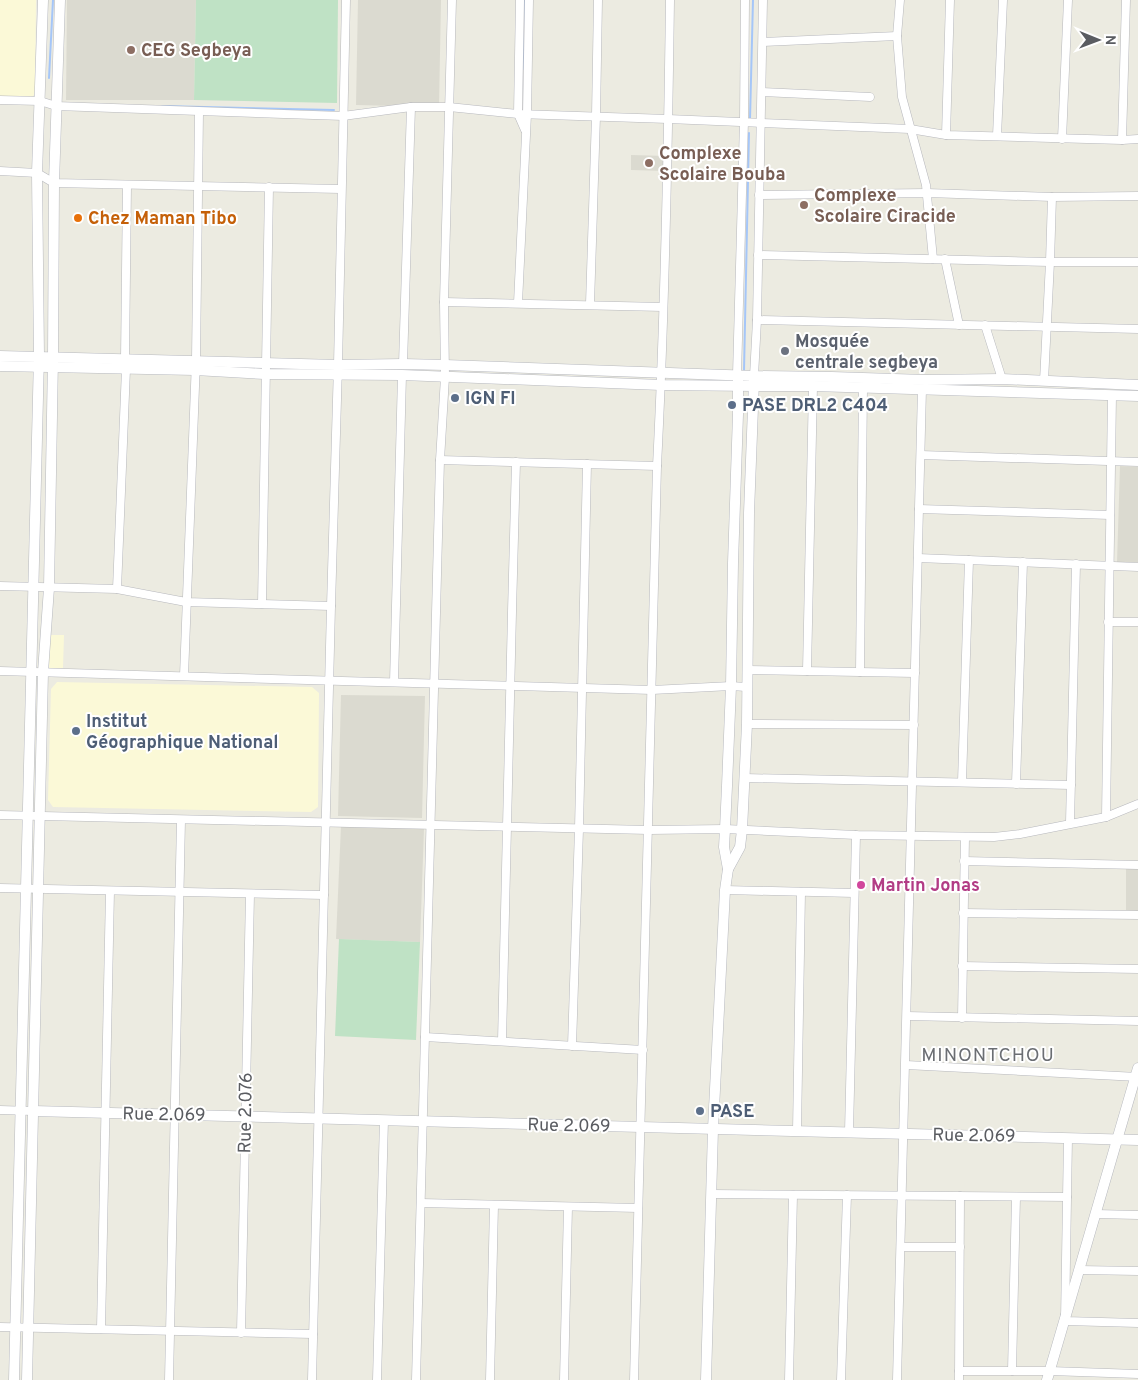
<svg xmlns="http://www.w3.org/2000/svg" width="1138" height="1380" font-family="Overpass,sans-serif">
<style>
.commercial{fill:#fbf9d7}
.education{fill:#dbdad0}
.green{fill:#bfe2c5}
.lines{fill:none;stroke-linecap:round;stroke-linejoin:round}
.stream{stroke:#a5c6f8;stroke-width:2}
.street-casing{stroke:#b7b8bd;stroke-width:9}
.secondary-casing{stroke:#b7b9bf;stroke-width:11}
.street{stroke:#fff;stroke-width:8}
.secondary{stroke:#fff;stroke-width:10}
.education-dot{fill:#8d6e63;stroke:#fff;stroke-width:2}
.food-dot{fill:#e8710a;stroke:#fff;stroke-width:2}
.worship-dot{fill:#6b7280;stroke:#fff;stroke-width:2}
.service-dot{fill:#5c6f8a;stroke:#fff;stroke-width:2}
.hotel-dot{fill:#d1479c;stroke:#fff;stroke-width:2}
.labels{text-anchor:middle;stroke-width:4;stroke-linejoin:round;paint-order:stroke}
.education-label{font-size:18px;font-weight:bold;fill:#785e54;stroke:#fff;text-anchor:start}
.food-label{font-size:18px;font-weight:bold;fill:#c56008;stroke:#fff;text-anchor:start}
.worship-label{font-size:18px;font-weight:bold;fill:#5b616d;stroke:#fff;text-anchor:start}
.service-label{font-size:18px;font-weight:bold;fill:#4e5e75;stroke:#fff;text-anchor:start}
.hotel-label{font-size:18px;font-weight:bold;fill:#b23c85;stroke:#fff;text-anchor:start}
.street-label{font-size:18px;fill:#5a5c61;stroke:#fff}
.neighbourhood-label{font-size:19px;letter-spacing:1px;fill:#6b6e73;stroke:#fff}
</style>
<rect width="100%" height="100%" fill="#ecebe1"/>
<!-- commercial -->
<g class="commercial">
<polygon points="0,0 36,0 35,94 29,100 0,98"/>
<polygon points="50,635 64,635 63,668 49,668"/>
<polygon points="57,682 312,687 319,693 318,807 311,812 53,807 48,800 51,689"/>
</g>
<!-- education -->
<g class="education">
<polygon points="67,0 196,0 194,100 66,100"/>
<polygon points="358,0 441,0 439,107 356,105"/>
<polygon points="631,155 666,156 666,171 631,170"/>
<polygon points="1120,466 1138,467 1138,562 1117,562"/>
<polygon points="341,695 425,696 422,818 338,816"/>
<polygon points="341,826 424,829 420,942 336,939"/>
<polygon points="1126,868 1138,868 1138,911 1126,910"/>
</g>
<!-- green -->
<g class="green">
<polygon points="196,0 338,0 337,103 194,100"/>
<polygon points="339,939 420,942 416,1040 335,1036"/>
</g>
<g class="lines">
<!-- stream -->
<g class="stream">
<polyline points="523,69 525,0"/>
<polyline points="49,78 53,0"/>
<polyline points="162,106 334,110"/>
<polyline points="750,119 753,0"/>
<polyline points="744,371 749,133"/>
</g>
<defs>
<g id="street">
<polyline points="520,0 518,114 525,130"/>
<polyline points="900,0 897,36 902,97 926,185 933,259"/>
<polyline points="763,42 897,36"/>
<polyline points="762,92 870,97"/>
<polyline points="0,100 40,101 56,106 343,116 411,107 449,107 518,114 668,119 910,129 946,135 1122,140 1138,139"/>
<polyline points="946,135 950,0"/>
<polyline points="997,136 1003,0"/>
<polyline points="1062,139 1068,0"/>
<polyline points="1122,140 1126,0"/>
<polyline points="0,171 37,173 54,183 341,189"/>
<polyline points="759,195 927,193 1052,197 1138,196"/>
<polyline points="758,255 1050,262 1138,262"/>
<polyline points="945,259 959,325"/>
<polyline points="444,302 663,307"/>
<polyline points="518,303 527,114 529,0"/>
<polyline points="590,304 596,116 598,0"/>
<polyline points="757,320 1138,329"/>
<polyline points="985,325 1002,379"/>
<polyline points="403,364 411,107"/>
<polyline points="737,375 744,121 745,0"/>
<polyline points="754,376 757,320 763,0"/>
<polyline points="1044,381 1050,262 1052,197"/>
<polyline points="921,455 1138,462"/>
<polyline points="440,460 657,466"/>
<polyline points="919,509 1110,515"/>
<polyline points="918,558 1138,567"/>
<polyline points="0,586 117,589 186,602 331,606"/>
<polyline points="117,589 126,369 125,359 127,185"/>
<polyline points="262,604 269,187"/>
<polyline points="1108,622 1138,622"/>
<polyline points="747,670 915,673"/>
<polyline points="0,671 652,690 731,686 746,687"/>
<polyline points="807,671 813,386"/>
<polyline points="860,672 863,388"/>
<polyline points="184,676 196,360 199,112"/>
<polyline points="394,682 402,375"/>
<polyline points="747,724 914,725"/>
<polyline points="745,778 1071,785"/>
<polyline points="962,782 969,560"/>
<polyline points="1016,784 1023,562"/>
<polyline points="0,815 649,830 725,829 856,835 994,837 1020,834 1106,817 1138,804"/>
<polyline points="1106,817 1112,395"/>
<polyline points="1070,823 1076,564"/>
<polyline points="964,861 1138,865"/>
<polyline points="0,888 324,895"/>
<polyline points="725,890 854,893"/>
<polyline points="963,913 1138,915"/>
<polyline points="962,966 1138,969"/>
<polyline points="907,1016 1138,1021"/>
<polyline points="962,1018 965,837"/>
<polyline points="425,1037 643,1050"/>
<path d="M502 1041C505 848 511 655 516 462"/>
<polyline points="572,1046 579,829 587,464"/>
<polyline points="906,1065 1138,1077"/>
<polyline points="0,1110 33,1111"/>
<polyline points="797,1131 801,892"/>
<polyline points="849,1132 856,835"/>
<polyline points="1068,1138 1065,1321 1138,1323"/>
<polyline points="712,1194 1067,1197"/>
<polyline points="421,1203 638,1208"/>
<polyline points="1096,1214 1138,1215"/>
<polyline points="901,1247 960,1247"/>
<polyline points="1079,1270 1138,1271"/>
<polyline points="0,1327 313,1334"/>
<polyline points="101,1329 110,891"/>
<polyline points="241,1333 250,894"/>
<polyline points="959,1371 1050,1371 1138,1374"/>
<polyline points="1012,1371 1016,1197"/>
<polyline points="169,1380 181,820"/>
<polyline points="312,1380 331,606 338,365 346,0"/>
<polyline points="377,1380 384,1120"/>
<polyline points="416,1380 440,460 445,377 444,302 452,0"/>
<polyline points="490,1380 494,1205"/>
<polyline points="564,1380 568,1207"/>
<path d="M634 1380 657 466C665 310 668 155 670 0"/>
<polyline points="789,1380 793,1195"/>
<polyline points="841,1380 847,1195"/>
<polyline points="897,1380 922,389"/>
<polyline points="959,1380 960,1196"/>
</g>
<g id="secondary">
<polyline points="0,356 338,365 403,364 445,365 754,376 832,377 925,380 1002,379 1138,385"/>
<polyline points="0,366 195,370 265,374 402,375 661,385 754,386 813,386 1138,396"/>
<polyline points="728,869 740,847 742,830 747,724 749,513 754,381"/>
<polyline points="33,1111 1138,1140"/>
<polyline points="14,1380 39,356 37,173 43,0"/>
<polyline points="27,1380 43,672 49,588 53,358 54,183 60,0"/>
<polyline points="706,1380 713,1129 725,890 728,869 724,847 725,829 727,786 731,686 733,563 738,414 738,380"/>
<polyline points="1047,1380 1138,1068"/>
</g>
</defs>
<!-- street casing -->
<use href="#street" class="street-casing"/>
<!-- secondary casing -->
<use href="#secondary" class="secondary-casing"/>
<!-- street -->
<use href="#street" class="street"/>
<!-- secondary -->
<use href="#secondary" class="secondary"/>
</g>
<!-- markers -->
<g class="education-dot">
<circle cx="131" cy="50" r="5"/>
<circle cx="649" cy="163" r="5"/>
<circle cx="804" cy="205" r="5"/>
</g>
<circle class="food-dot" cx="78" cy="218" r="5"/>
<circle class="worship-dot" cx="785" cy="351" r="5"/>
<g class="service-dot">
<circle cx="455" cy="398" r="5"/>
<circle cx="732" cy="405" r="5"/>
<circle cx="76" cy="731" r="5"/>
<circle cx="700" cy="1111" r="5"/>
</g>
<circle class="hotel-dot" cx="861" cy="885" r="5"/>
<g class="labels">
<!-- education labels -->
<g class="education-label">
<text x="141" y="56">CEG Segbeya</text>
<text x="659" y="159">Complexe<tspan x="659" dy="21">Scolaire Bouba</tspan></text>
<text x="814" y="201">Complexe<tspan x="814" dy="21">Scolaire Ciracide</tspan></text>
</g>
<!-- food labels -->
<g class="food-label">
<text x="88" y="224">Chez Maman Tibo</text>
</g>
<!-- worship labels -->
<g class="worship-label">
<text x="795" y="347">Mosquée<tspan x="795" dy="21">centrale segbeya</tspan></text>
</g>
<!-- service labels -->
<g class="service-label">
<text x="465" y="404">IGN FI</text>
<text x="742" y="411">PASE DRL2 C404</text>
<text x="86" y="727">Institut<tspan x="86" dy="21">Géographique National</tspan></text>
<text x="710" y="1117">PASE</text>
</g>
<!-- hotel labels -->
<g class="hotel-label">
<text x="871" y="891">Martin Jonas</text>
</g>
<!-- street labels -->
<g class="street-label">
<text transform="translate(245 1113) rotate(-89)" y="6">Rue 2.076</text>
<text transform="translate(164 1114) rotate(1)" y="6">Rue 2.069</text>
<text transform="translate(569 1125) rotate(1)" y="6">Rue 2.069</text>
<text transform="translate(974 1135) rotate(1)" y="6">Rue 2.069</text>
</g>
<!-- neighbourhood labels -->
<g class="neighbourhood-label">
<text x="988" y="1061">MINONTCHOU</text>
</g>
</g>
<!-- north arrow -->
<g transform="translate(1098 40) rotate(91)" stroke="#ffffff" stroke-width="4" paint-order="stroke">
<path d="M0-4L9 19L0 12L-9 19Z" fill="#5a5c61"/>
<text y="-8" font-size="14" font-weight="bold" text-anchor="middle" fill="#5a5c61">N</text>
</g>
</svg>
